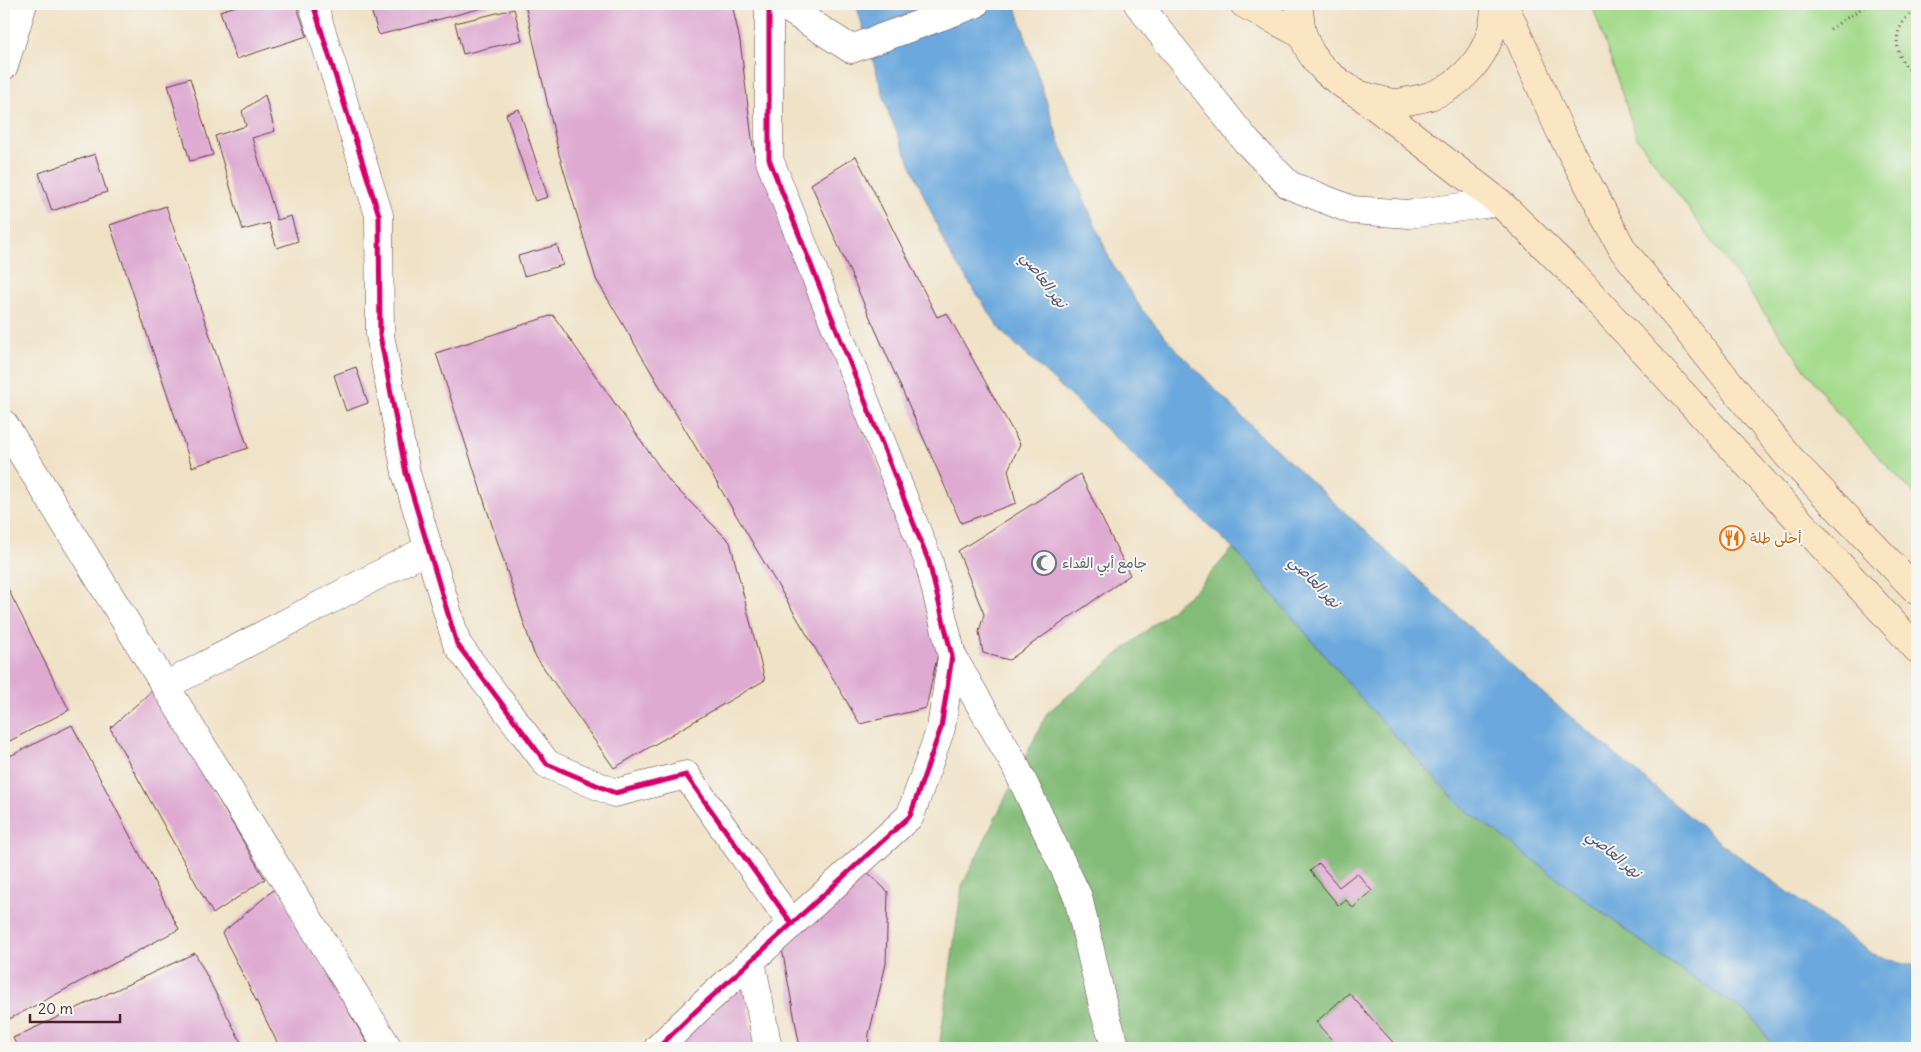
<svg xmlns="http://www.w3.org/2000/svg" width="1921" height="1052" font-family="Delius,'Playpen Sans Arabic',sans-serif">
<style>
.green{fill:#a4db8c;stroke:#777d5c}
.forest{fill:#83bb78;stroke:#666d52}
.water{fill:#6aa8dd;stroke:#5a6484}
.building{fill:#deaad2}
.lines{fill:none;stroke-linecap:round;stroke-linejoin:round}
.minor-casing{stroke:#633c42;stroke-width:29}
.secondary-casing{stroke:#633c42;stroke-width:29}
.path{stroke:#633c42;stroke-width:3;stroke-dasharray:1 4;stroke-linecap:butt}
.minor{stroke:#fff;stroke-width:28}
.secondary{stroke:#fbe6c4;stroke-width:28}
.cycleway-casing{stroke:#f6f6f2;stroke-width:8}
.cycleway{stroke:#d6006c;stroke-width:5}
.labels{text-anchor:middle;stroke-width:4;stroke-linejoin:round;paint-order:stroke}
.food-label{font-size:14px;fill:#c56008;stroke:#f6f6f2;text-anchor:start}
.worship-label{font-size:14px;fill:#5b616d;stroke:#f6f6f2;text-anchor:start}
.water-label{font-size:15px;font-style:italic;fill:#575672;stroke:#f6f6f2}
</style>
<rect width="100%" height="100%" fill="#f6f6f2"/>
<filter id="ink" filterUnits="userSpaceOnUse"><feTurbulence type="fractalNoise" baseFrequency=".02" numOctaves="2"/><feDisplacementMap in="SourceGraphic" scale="10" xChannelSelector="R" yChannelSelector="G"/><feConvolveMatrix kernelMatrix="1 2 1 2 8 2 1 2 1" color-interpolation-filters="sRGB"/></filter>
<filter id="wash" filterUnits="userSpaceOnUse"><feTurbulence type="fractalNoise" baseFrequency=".0096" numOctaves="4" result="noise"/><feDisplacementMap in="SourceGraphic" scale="20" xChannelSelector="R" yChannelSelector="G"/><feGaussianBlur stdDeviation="1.12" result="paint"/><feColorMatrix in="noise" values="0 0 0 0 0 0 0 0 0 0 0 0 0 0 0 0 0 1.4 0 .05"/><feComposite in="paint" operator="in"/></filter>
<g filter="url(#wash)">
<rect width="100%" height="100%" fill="#f0e2c6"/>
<!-- green -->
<polygon class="green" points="1592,4 1917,4 1917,497 1837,413 1637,138"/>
<!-- forest -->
<polygon class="forest" points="1233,548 1373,712 1461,806 1662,957 1751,1016 1775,1048 939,1048 962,886 1047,713 1199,587"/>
<!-- water -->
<polygon class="water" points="856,4 1015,4 1058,138 1111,262 1142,310 1178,351 1257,432 1540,691 1722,844 1873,954 1903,964 1917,964 1917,1048 1775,1048 1751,1016 1662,957 1461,806 1373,712 1233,548 1002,332 948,251 889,114"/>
<g id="blocks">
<!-- building -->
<g class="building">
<polygon points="243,4 296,4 307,36 236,59 220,11"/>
<polygon points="369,4 498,4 379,35"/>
<polygon points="525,4 732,4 740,41 753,147 917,566 938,653 926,708 860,724 596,279 559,154"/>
<polygon points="514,9 522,40 463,54 455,23"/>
<polygon points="190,78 213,155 190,161 168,85"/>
<polygon points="265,95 275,131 252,138 277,220 291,216 298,241 277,248 269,223 243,230 215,136 246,126 242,111"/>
<polygon points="519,109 548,197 535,201 506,114"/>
<polygon points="95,154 107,192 52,211 39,173"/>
<polygon points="856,156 937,317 947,313 1020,444 1008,470 1016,503 961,523 811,184"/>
<polygon points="166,206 248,448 192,467 110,225"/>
<polygon points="557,245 563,265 524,276 518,256"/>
<polygon points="553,315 670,482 730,542 765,680 614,768 534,654 436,353"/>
<polygon points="356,367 368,403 346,411 334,375"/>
<polygon points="1080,474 1130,575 1009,660 983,653 979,632 984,614 958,551"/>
<polygon points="4,581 69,710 4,744"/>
<polygon points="154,689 265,879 213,914 110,728"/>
<polygon points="72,725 179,929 4,1022 4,759"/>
<polygon points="1319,863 1339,887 1357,873 1372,891 1353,908 1346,900 1339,906 1310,871"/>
<polygon points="864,869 888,892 886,964 869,1034 868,1048 800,1048 781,943"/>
<polygon points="277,887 370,1048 280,1048 222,933"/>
<polygon points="195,953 244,1048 18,1048 13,1038"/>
<polygon points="743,981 755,1048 676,1048"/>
<polygon points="1349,993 1398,1048 1339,1048 1316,1022"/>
</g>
</g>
</g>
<g filter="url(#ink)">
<use href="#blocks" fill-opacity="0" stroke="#633c42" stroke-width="1"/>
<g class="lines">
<defs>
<g id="minor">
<polyline points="313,4 379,215 380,335 406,473 457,644 547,764 615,793 686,775 792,924"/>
<polyline points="781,4 851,49 975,4"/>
<polyline points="1138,4 1247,142 1289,185 1352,210 1409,214 1499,202"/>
<polyline points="4,66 23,4"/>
<polyline points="4,424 388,1048"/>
<polyline points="952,656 1015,765 1078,897 1104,1010 1116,1048"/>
<polyline points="165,686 428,549"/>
<polyline points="751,961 768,1048"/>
<polyline points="658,1048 696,1011 910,816 941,728 952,656 929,562 769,159 769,4"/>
</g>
<g id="secondary">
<polyline points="1244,4 1303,35"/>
<path d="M1298 4C1300 14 1300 25 1303 35 1311 64 1335 81 1360 95L1499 202 1569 270 1917 649"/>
<polyline points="1504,4 1560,131 1623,250 1788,456 1917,591"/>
<path d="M1364 96C1373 98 1384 102 1394 103 1400 103 1407 101 1413 100 1460 93 1495 52 1495 4"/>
</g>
</defs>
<!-- minor casing -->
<use href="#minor" class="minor-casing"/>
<!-- secondary casing -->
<use href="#secondary" class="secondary-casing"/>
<!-- path -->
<g class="path">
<path d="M1917 8C1911 13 1904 18 1901 26 1892 43 1900 66 1917 75"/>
<polyline points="1830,29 1868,4"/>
<polyline points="1916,148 1917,146"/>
</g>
<!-- minor -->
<use href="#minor" class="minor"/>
<!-- secondary -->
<use href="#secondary" class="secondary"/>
<defs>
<g id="cycleway">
<polyline points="313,4 379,215 380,335 406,473 457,644 547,764 615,793 686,775 792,924"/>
<polyline points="658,1048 696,1011 910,816 941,728 952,656 929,562 769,159 769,4"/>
</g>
</defs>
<!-- cycleway casing -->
<use href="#cycleway" class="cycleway-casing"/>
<!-- cycleway -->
<use href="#cycleway" class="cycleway"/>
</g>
</g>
<!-- icons -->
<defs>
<symbol id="restaurant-ring" viewBox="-11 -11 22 22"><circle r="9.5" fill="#f6f6f2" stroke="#e8710a" stroke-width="1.5"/><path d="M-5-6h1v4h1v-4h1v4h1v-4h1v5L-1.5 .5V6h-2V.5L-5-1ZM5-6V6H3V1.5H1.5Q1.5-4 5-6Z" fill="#e8710a"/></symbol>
<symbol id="mosque-ring" viewBox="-11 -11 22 22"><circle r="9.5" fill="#f6f6f2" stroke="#6b7280" stroke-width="1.5"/><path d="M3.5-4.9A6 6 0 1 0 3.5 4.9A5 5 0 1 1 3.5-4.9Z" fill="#6b7280"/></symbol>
</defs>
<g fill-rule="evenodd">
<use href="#restaurant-ring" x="1718" y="524" width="28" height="28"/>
<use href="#mosque-ring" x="1030" y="549" width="28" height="28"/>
</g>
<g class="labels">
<!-- food labels -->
<g class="food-label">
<text x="1750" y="543">أحلى طلة</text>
</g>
<!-- worship labels -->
<g class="worship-label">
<text x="1062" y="568">جامع أبي الفداء</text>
</g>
<!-- water labels -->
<g class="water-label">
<text transform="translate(1044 280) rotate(53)" y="5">نهر العاصي</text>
<text transform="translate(1315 582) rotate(46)" y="5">نهر العاصي</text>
<text transform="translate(1614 854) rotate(40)" y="5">نهر العاصي</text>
</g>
</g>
<!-- margin -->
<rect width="1921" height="1052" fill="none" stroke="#f6f6f2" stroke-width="20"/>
<!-- scale -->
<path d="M30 1014v8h90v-8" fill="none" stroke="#4a1f2b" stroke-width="2.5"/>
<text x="38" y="1014" font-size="15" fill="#4a1f2b" stroke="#f6f6f2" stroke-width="4" paint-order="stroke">20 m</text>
</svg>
